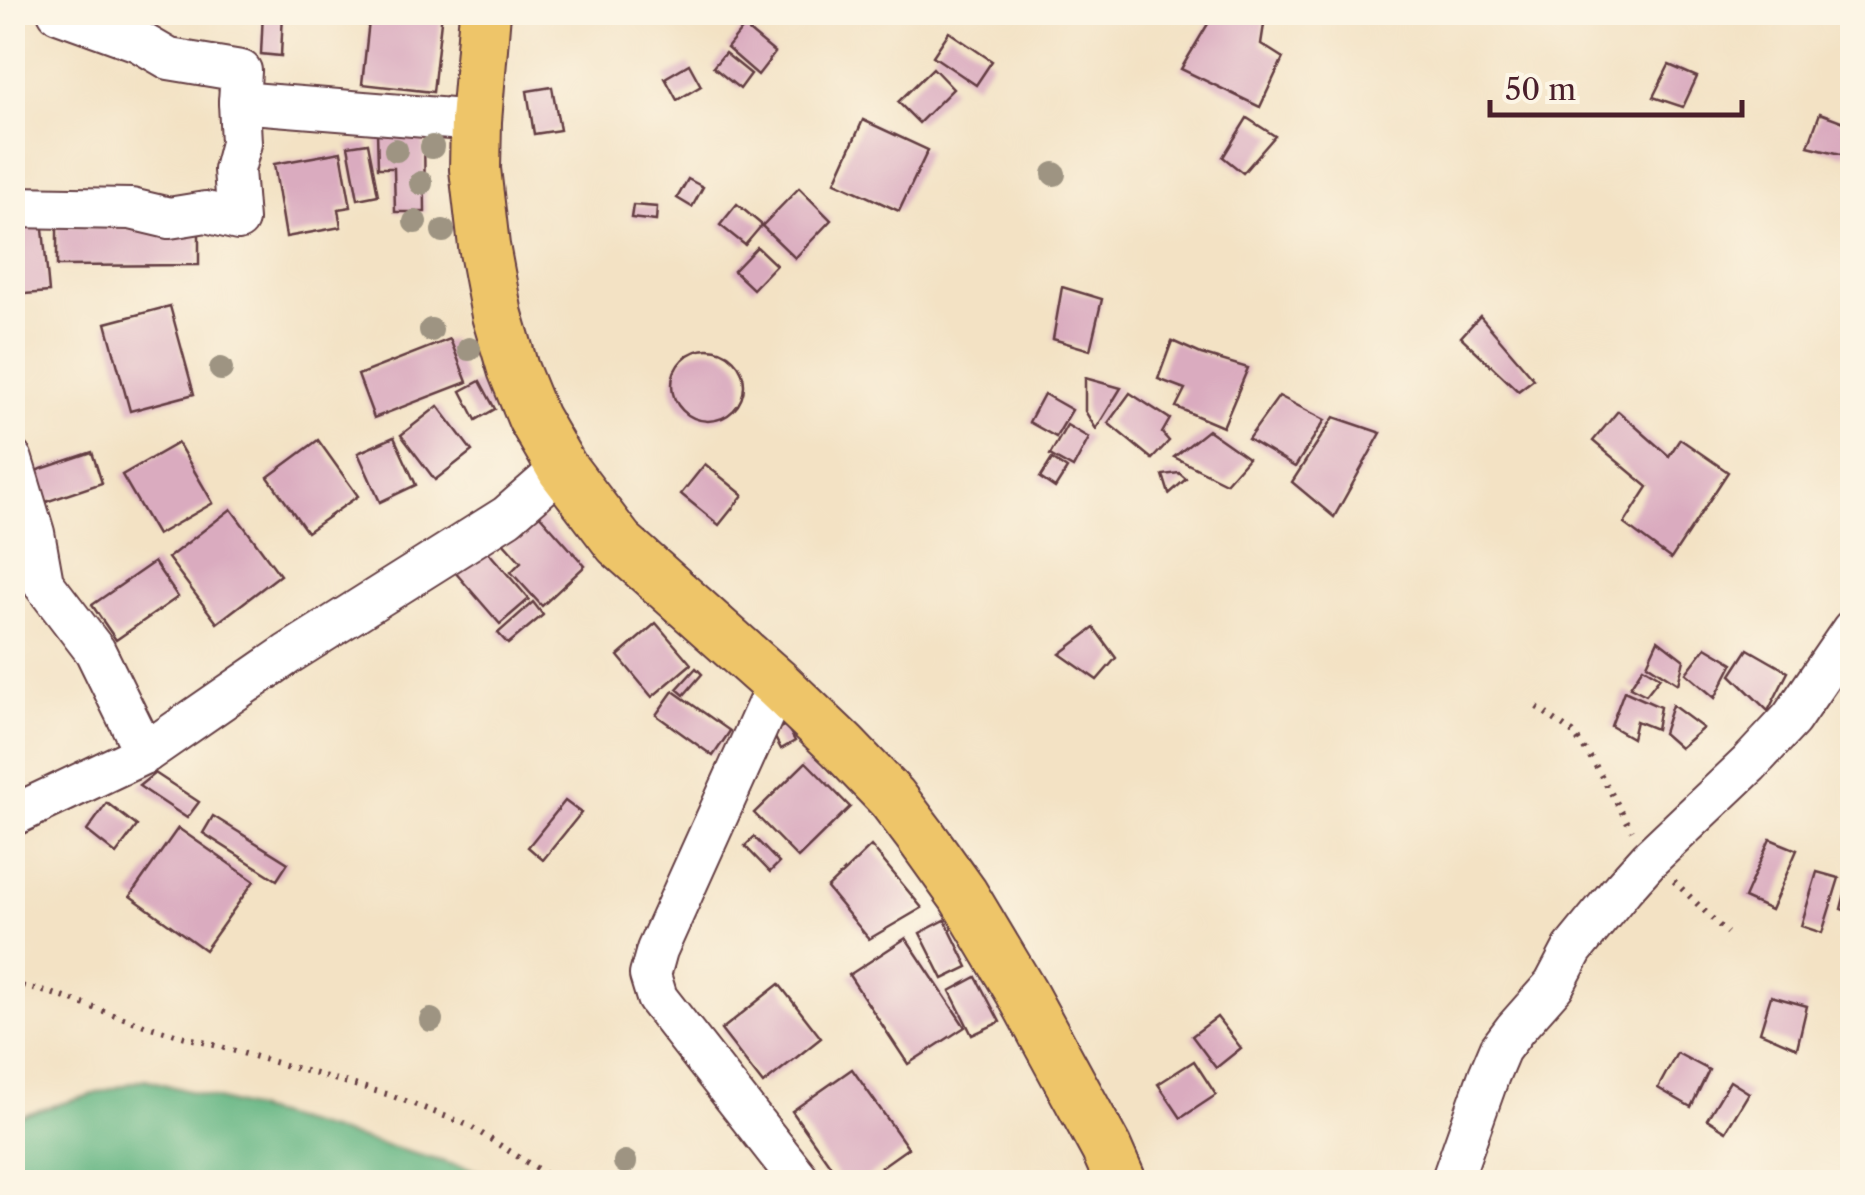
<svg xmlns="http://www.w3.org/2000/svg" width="1865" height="1195" font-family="'Libre Caslon Text',serif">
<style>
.forest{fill:#63b582;stroke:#566a56;stroke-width:2.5}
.building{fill:#daabbf}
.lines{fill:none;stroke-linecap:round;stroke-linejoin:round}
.minor-casing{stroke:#633c42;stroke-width:44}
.major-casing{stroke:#633c42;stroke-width:54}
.path{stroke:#633c42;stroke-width:6;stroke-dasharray:2.5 8;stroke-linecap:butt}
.minor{stroke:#fff;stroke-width:40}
.major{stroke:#eec569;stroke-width:50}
.tree{fill:#9e9482}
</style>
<rect width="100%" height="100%" fill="#fcf5e5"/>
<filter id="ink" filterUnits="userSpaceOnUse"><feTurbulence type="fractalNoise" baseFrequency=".01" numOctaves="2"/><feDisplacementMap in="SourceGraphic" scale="20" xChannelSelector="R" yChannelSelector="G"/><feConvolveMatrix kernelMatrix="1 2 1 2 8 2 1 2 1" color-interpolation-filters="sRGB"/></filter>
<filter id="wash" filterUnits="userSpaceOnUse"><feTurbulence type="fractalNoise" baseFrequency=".0048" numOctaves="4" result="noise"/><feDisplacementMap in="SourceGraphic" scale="40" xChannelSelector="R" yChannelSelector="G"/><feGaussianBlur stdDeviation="2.25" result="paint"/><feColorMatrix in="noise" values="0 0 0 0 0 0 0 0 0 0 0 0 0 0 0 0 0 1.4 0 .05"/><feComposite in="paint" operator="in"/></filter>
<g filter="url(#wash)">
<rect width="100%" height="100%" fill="#f3e2c4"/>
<!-- forest -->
<polygon class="forest" points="145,1079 513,1181 514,1182 13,1182 13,1118"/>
<g id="blocks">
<!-- building -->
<g class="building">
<polygon points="263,12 283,12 281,56 261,54"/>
<polygon points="370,12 442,12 433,92 362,84"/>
<polygon points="1215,12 1266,12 1261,44 1283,58 1260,107 1181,69"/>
<polygon points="744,27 775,53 758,75 727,48"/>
<polygon points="949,32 992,61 976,85 933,56"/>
<polygon points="725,53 751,74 740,89 713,67"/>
<polygon points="689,64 701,86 677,100 665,78"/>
<polygon points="1669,65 1697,77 1683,107 1653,97"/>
<polygon points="933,68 953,89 919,123 898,102"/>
<polygon points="552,87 560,130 534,134 527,91"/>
<polygon points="1820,113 1852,125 1845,155 1808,146"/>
<polygon points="1247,118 1275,136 1243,173 1223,157"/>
<polygon points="863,120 928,150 899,211 835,182"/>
<polygon points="377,130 424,130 425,212 395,212 394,168 378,168"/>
<polygon points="368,143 378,195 358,199 348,146"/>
<polygon points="341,152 351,207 338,209 341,227 286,237 274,164"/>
<polygon points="688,179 703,187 692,207 677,198"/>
<polygon points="799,188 831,220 795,258 762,226"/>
<polygon points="737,204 762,225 745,245 720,225"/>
<polygon points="633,205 657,207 656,221 631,218"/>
<polygon points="42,218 49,292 12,295 12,221"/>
<polygon points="57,224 199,232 199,265 57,266"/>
<polygon points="757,247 776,265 753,289 734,271"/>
<polygon points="1062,287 1102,299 1090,350 1053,339"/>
<polygon points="170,306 194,394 130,411 106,323"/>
<polygon points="1480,316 1534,379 1518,391 1461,337"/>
<polygon points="450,339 467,382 374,418 358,375"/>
<polygon points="1172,341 1201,354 1248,368 1223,427 1176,407 1185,389 1158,379"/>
<circle cx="708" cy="385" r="36"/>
<polygon points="1085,378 1121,388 1096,429 1085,411"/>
<polygon points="480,381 495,409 476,420 461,391"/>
<polygon points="1130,393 1170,419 1162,433 1169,441 1152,459 1108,423"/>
<polygon points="1044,394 1072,410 1056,437 1029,422"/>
<polygon points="1279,396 1325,420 1295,467 1248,439"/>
<polygon points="438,406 472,451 435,480 401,435"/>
<polygon points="1618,411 1669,456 1680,439 1728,472 1671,559 1624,524 1648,487 1593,441"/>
<polygon points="1334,417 1381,433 1334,517 1292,482"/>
<polygon points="1067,425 1089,438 1073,468 1050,455"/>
<polygon points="1208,430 1248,458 1226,483 1174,457"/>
<polygon points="394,437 416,485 380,502 358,453"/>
<polygon points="318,440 358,496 307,532 268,477"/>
<polygon points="178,443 213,503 157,535 122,475"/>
<polygon points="92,452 102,483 40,504 29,473"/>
<polygon points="1052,459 1067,469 1055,488 1040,478"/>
<polygon points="705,464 743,495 719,525 681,494"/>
<polygon points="1179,473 1186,479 1169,494 1163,475"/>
<polygon points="231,509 280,575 217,623 168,558"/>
<polygon points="537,512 585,566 542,606 511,572 521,562 503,542"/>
<polygon points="483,546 529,599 500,624 454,571"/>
<polygon points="154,562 178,597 116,640 92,605"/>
<polygon points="533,602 543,615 508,644 498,633"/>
<polygon points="656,623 691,664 652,697 618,656"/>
<polygon points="1094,628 1116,658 1097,680 1060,654"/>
<polygon points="1658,640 1684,660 1678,684 1647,664"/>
<polygon points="1706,647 1733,663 1715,698 1686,673"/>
<polygon points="1748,649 1788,672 1768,711 1731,675"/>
<polygon points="1643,667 1660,677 1646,695 1630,687"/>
<polygon points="696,668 702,674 684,695 677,689"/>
<polygon points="673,691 730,731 713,756 656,715"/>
<polygon points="1624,691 1660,707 1656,729 1636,721 1632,738 1611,726"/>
<polygon points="1672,705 1703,728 1680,748 1663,733"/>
<polygon points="786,725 795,741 781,749 772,732"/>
<polygon points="806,762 850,807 798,858 754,813"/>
<polygon points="155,773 199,802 187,818 139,786"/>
<polygon points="565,801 581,813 543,860 528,847"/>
<polygon points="107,803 137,826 116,854 87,831"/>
<polygon points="213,816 288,863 277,880 203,833"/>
<polygon points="178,828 254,881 205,950 130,896"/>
<polygon points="754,837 779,863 770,872 745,846"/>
<polygon points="1770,839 1797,850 1771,910 1744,898"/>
<polygon points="871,846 922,908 869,939 827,888"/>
<polygon points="1851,870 1852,870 1852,913 1841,909"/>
<polygon points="1817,872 1839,878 1822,933 1801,926"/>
<polygon points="945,920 968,967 943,979 920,933"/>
<polygon points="906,938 965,1027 908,1064 849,975"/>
<polygon points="976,977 1000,1022 972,1035 950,991"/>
<polygon points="779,984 821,1038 763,1084 721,1030"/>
<polygon points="1771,996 1807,1006 1797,1048 1760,1032"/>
<polygon points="1217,1017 1241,1048 1216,1068 1192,1036"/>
<polygon points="1677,1053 1709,1070 1691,1107 1658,1088"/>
<polygon points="1194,1061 1216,1095 1181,1118 1158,1084"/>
<polygon points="852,1069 908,1148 860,1182 842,1182 792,1111"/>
<polygon points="1730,1081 1749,1093 1726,1131 1707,1119"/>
</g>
</g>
</g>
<g filter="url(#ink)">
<use href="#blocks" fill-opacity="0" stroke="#633c42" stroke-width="2.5"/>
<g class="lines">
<defs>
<g id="minor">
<polyline points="239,102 476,121"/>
<polyline points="12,207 131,209 169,218 206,212 238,220 234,170 241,143 239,102 241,71 169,59 138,41 58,12"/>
<polyline points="12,460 34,533 43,583 95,651 145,753"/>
<polyline points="777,684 657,950 650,975 657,998 801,1182"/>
<polyline points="12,816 145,753 288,654 507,516 562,468"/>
<polyline points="1451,1182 1489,1075 1500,1049 1515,1029 1554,985 1573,949 1623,888 1649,859 1749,764 1791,719 1852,630"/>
</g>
<polyline id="major" points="485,12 476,121 475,169 484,246 497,315 513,369 533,418 562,468 619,543 777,684 842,746 892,798 920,835 963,895 1021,992 1106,1148 1121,1182"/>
</defs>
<!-- minor casing -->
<use href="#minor" class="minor-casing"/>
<!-- major casing -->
<use href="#major" class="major-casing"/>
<!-- path -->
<g class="path">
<polyline points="1537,707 1573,733 1593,761 1632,830"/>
<polyline points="1674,881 1727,933"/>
<polyline points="12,984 51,993 147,1026 390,1095 468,1125 558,1182"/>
</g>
<!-- minor -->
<use href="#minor" class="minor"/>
<!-- major -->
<use href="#major" class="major"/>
</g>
<!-- trees -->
<g class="tree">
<circle cx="432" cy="147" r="12"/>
<circle cx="396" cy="150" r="12"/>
<circle cx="1054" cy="174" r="12"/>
<circle cx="421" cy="183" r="12"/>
<circle cx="415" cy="222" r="12"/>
<circle cx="443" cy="231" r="12"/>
<circle cx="431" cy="330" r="12"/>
<circle cx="469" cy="349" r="12"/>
<circle cx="221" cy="369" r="12"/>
<circle cx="431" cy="1020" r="12"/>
<circle cx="625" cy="1162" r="12"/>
</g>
</g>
<!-- margin -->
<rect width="1865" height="1195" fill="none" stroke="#fcf5e5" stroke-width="50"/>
<!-- scale -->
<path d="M1490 100v15h252v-15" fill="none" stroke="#4a1f2b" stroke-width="5"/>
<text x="1505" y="100" font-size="30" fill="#4a1f2b" stroke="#fcf5e5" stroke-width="8" paint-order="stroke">50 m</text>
</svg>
